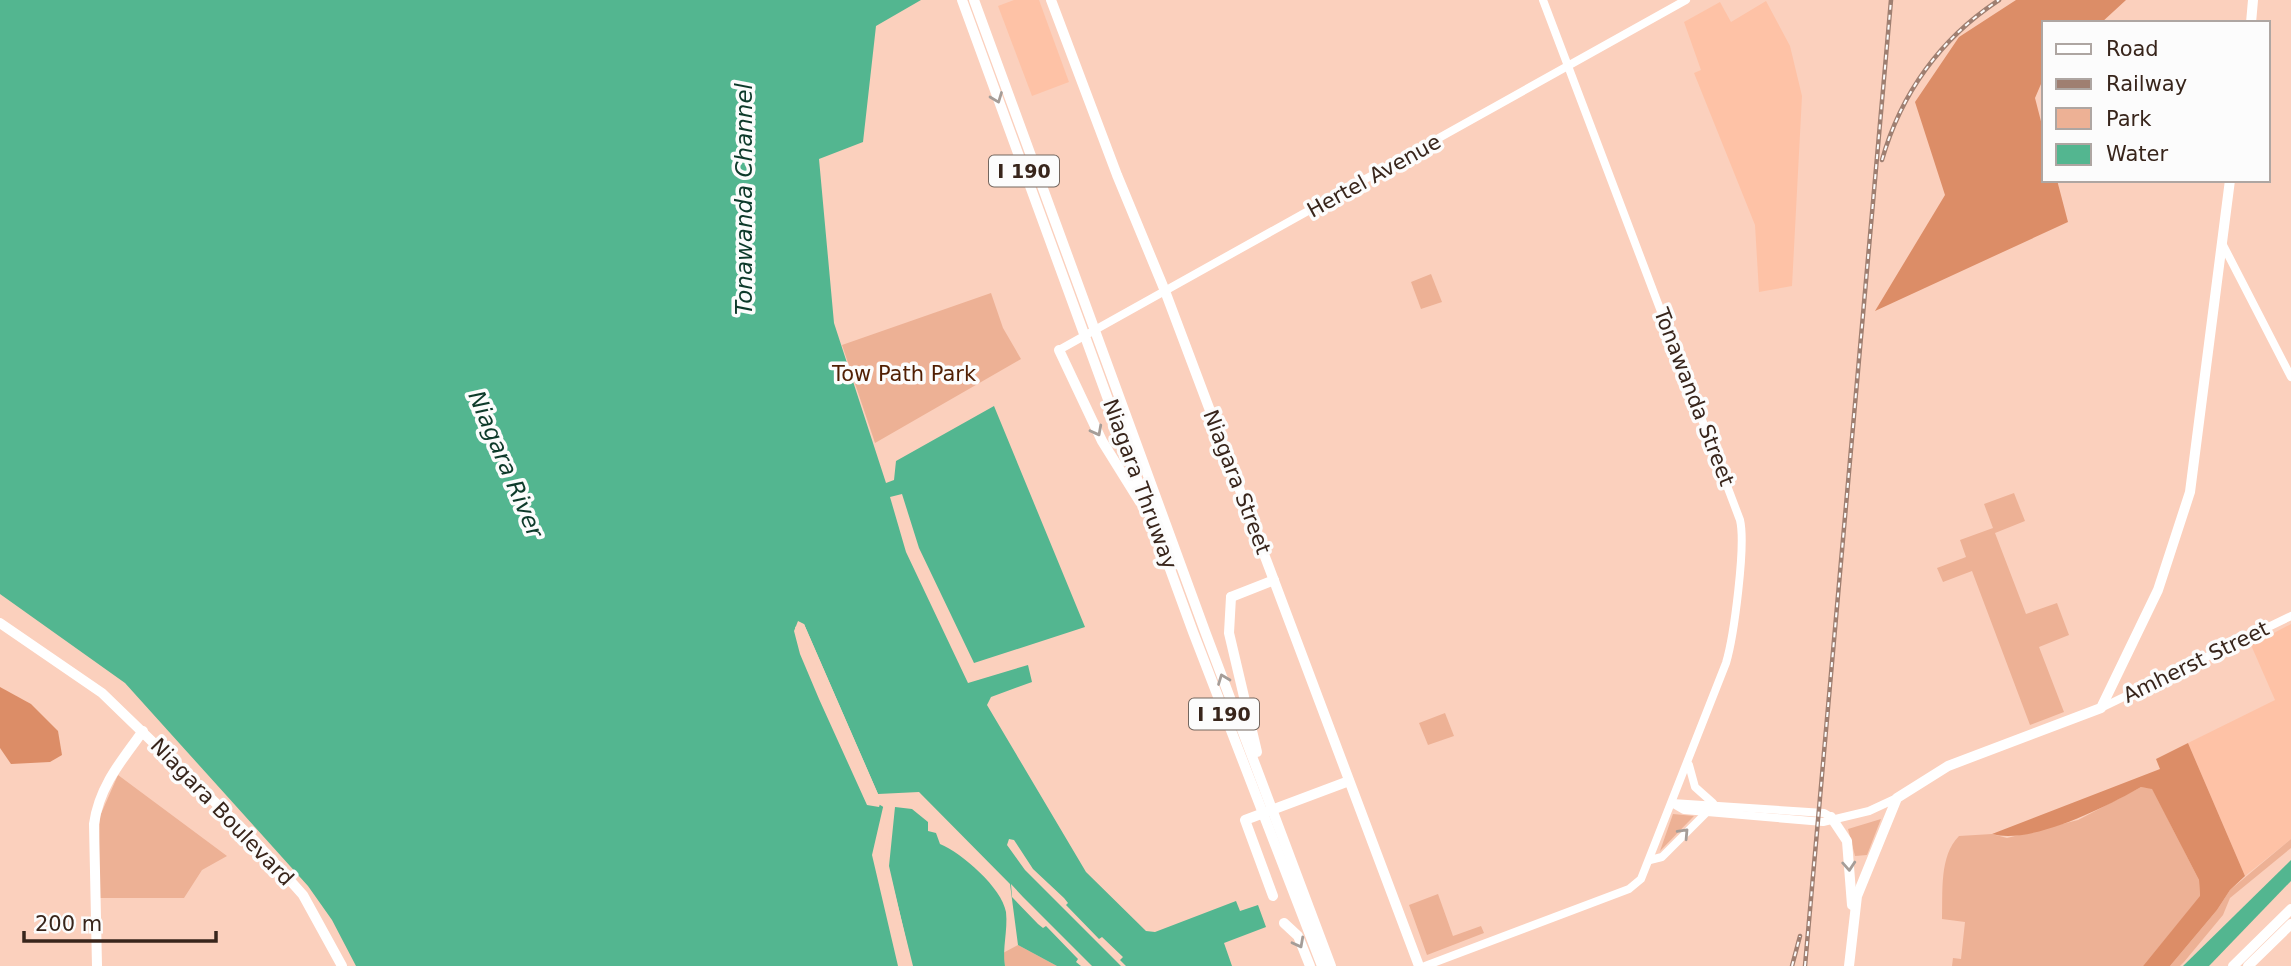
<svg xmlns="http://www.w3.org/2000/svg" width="2291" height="966" font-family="'DejaVu Sans',sans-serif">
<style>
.built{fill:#fec2a6}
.green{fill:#edb195}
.forest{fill:#dc8d67}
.water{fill:#53b690}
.pier{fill:#fbd0bd}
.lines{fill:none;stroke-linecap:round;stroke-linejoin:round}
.minor{stroke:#fff;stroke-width:8}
.major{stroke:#fff;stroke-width:10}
.highway{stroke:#fff;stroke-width:10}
.rail-casing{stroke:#9f7f71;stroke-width:4.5}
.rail{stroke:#fcfcfc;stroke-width:2;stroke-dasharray:5;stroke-linecap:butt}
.oneway{stroke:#a59d98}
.labels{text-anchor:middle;stroke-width:7;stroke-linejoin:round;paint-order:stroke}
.shield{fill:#fcfcfc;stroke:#73665e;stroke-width:2}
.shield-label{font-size:19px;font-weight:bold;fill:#38251b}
.street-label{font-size:21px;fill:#38251b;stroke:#fcfcfc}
.park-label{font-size:21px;fill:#511f03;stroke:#fcfcfc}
.water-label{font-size:23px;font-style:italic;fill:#0d3a2a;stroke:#fcfcfc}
</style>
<rect width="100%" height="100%" fill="#fbd0bd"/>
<!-- built -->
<g class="built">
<polygon points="1014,0 1039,0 1069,82 1032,96 998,6"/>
<polygon points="1766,1 1790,46 1802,96 1792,286 1759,292 1755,225 1694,73 1701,70 1684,22 1720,2 1731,22"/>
<polygon points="2291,624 2291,839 2245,876 2188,743 2275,700 2251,645"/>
</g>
<!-- green -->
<g class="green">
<polygon points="1431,274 1442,302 1421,309 1411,282"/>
<polygon points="991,293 1003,328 1021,359 875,443 842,345"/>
<polygon points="2014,493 2025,521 1995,533 2026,614 2057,603 2069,635 2039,647 2064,712 2030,725 1972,571 1943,582 1937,568 1966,557 1960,540 1993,528 1984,504"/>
<polygon points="1445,713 1454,736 1428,745 1419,723"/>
<polygon points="118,775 227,856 202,870 184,898 97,898 100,816"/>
<path d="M2141 787 2152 788 2199 880 2200 897 2143 966H1952L1953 958 1961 959 1965 922 1942 919C1943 892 1939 856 1959 836L1992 834 2007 838 2078 820Z"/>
<polygon points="1673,814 1694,816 1660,851"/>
<polygon points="1881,819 1867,855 1855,856 1848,829"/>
<polygon points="2291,839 2291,848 2230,898 2223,915 2184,962 2180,966 2170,966 2217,910 2230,890"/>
<polygon points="1438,894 1453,936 1481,926 1484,933 1427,955 1409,905"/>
<polygon points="1018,945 1057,966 1005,966 1003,953"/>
</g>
<!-- forest -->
<g class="forest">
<polygon points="2016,0 2126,0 2101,23 2044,23 2044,77 2035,98 2044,133 2044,180 2057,180 2068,222 1875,311 1945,195 1915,102 1959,37"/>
<polygon points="0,687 31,704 58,731 62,755 50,762 11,764 0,748"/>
<path d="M2188 743 2245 876 2230 890 2217 910 2170 966H2143L2200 896 2199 880 2152 789 2141 787C2106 807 2031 845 1992 834L2160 769 2156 759Z"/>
</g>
<!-- water -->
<g class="water">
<polygon points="0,0 921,0 876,26 863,142 819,159 834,323 886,483 894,480 896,461 994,406 1085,627 974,663 919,548 902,494 890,497 906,552 968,683 1028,665 1032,682 991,697 987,705 1086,872 1146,931 1155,932 1236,901 1240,911 1258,905 1266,927 1224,943 1232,966 1057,966 1018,945 1010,884 919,792 878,794 804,624 795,627 872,800 885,808 874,858 899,966 356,966 332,920 308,886 125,683 0,594"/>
<path d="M895 807 912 809 928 822V831L936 833 940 844C962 853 1002 888 1006 912 1008 931 1002 948 1005 966H912L889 866Z"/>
<polygon points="2291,860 2291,881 2209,966 2183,966"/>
</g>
<!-- pier -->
<g class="pier">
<polygon points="798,621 804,624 878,794 877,797 799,626 876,798 874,800 881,801 879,807 867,805 819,699 800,654 794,631"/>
<polygon points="884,803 888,808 877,858 903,966 898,966 872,855"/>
<polygon points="895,804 886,858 913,966 908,966 885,866 885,852"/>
<polygon points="1009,839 1014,840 1033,869 1064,898 1068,903 1066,905 1099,939 1102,937 1123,957 1120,960 1126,966 1121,966 1025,870 1007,845"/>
<polygon points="1011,884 1023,897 1092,966 1081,966 1076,962 1078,959 1046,926 1043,928 1038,924 1012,897"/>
</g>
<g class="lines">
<!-- minor -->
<g class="minor">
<polyline points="2222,243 2291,377"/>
<polyline points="1059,350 1686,0"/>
<polyline points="2101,708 2291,616"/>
<polyline points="1689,765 1695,787 1713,803"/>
<polyline points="1672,803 1684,810 1823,822 1869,811 1897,798"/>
<polyline points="1672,803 1824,813 1831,817"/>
<polyline points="1650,860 1662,857 1707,812"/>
<path d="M1425 966 1629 889 1641 879 1726 663C1734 636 1746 545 1740 520L1543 0"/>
</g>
<!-- major -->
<g class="major">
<polyline points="1051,0 1117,175 1165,291 1419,966"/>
<polyline points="2251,23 2253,0"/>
<polyline points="1231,597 1274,580"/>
<polyline points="0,623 102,693 254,840 303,895 342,966"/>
<polyline points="1831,817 1847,841 1852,905"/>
<polyline points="1273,896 1245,820 1349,781"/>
<path d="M97 966 94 824C99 787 121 761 143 731"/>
<polyline points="1849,966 1857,896 1897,798 1948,766 2101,708 2158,590 2190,492 2230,180"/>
</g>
<!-- highway -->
<g class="highway">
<polyline points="962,0 1193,632 1322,966"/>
<polyline points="974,0 1206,634 1331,966"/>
<polyline points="1059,350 1102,441 1140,502"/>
<polyline points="1231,597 1229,633 1257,752"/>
<polyline points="1284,923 1298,936 1310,966"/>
<polyline points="2233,966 2291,909"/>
<polyline points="2248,966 2291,924"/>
</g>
<defs>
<g id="rail">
<path d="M1882 160C1901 93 1941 38 1999 0"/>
<polyline points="1792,966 1800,936"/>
<polyline points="1805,966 1891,0"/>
</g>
</defs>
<!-- rail casing -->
<use href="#rail" class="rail-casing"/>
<!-- rail -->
<use href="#rail" class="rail"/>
</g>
<!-- one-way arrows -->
<defs><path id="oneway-chevron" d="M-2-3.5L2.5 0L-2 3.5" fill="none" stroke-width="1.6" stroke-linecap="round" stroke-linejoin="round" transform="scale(1.75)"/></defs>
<g class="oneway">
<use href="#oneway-chevron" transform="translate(997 98) rotate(69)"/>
<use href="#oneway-chevron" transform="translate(1097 431) rotate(62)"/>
<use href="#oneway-chevron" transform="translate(1223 679) rotate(-111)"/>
<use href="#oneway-chevron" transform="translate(1684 833) rotate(-47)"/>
<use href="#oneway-chevron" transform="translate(1849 866) rotate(86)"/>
<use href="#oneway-chevron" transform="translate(1299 943) rotate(62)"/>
</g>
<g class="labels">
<!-- shield labels -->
<g class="shield">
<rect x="989" y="155.5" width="70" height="31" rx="5"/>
<rect x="1189" y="698.5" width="70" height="31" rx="5"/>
</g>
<g class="shield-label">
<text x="1024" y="178">I 190</text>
<text x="1224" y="721">I 190</text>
</g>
<!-- street labels -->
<g class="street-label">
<text transform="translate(1374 176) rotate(-29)" y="7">Hertel Avenue</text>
<text transform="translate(1694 397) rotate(69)" y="7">Tonawanda Street</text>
<text transform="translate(1237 482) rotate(69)" y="7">Niagara Street</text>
<text transform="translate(1140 484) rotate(70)" y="7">Niagara Thruway</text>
<text transform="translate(2196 662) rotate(-26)" y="7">Amherst Street</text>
<text transform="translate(222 812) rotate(46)" y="7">Niagara Boulevard</text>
</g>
<!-- park labels -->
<g class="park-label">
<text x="904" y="381">Tow Path Park</text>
</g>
<!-- water labels -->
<g class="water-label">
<text transform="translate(744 199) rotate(-90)" y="8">Tonawanda Channel</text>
<text transform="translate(506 464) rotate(67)" y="8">Niagara River</text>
</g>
</g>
<!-- legend -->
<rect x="2042" y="21" width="228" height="161" fill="#fcfcfc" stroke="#aea6a2" stroke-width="2"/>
<rect x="2056" y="44" width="35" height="10" fill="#ffffff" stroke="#aea6a2" stroke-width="2"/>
<text x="2106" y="56" font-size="21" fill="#38251b">Road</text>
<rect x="2056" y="79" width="35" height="10" fill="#9f7f71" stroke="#aea6a2" stroke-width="2"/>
<text x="2106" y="91" font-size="21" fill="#38251b">Railway</text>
<rect x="2056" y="108" width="35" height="21" fill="#edb195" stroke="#aea6a2" stroke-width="2"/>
<text x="2106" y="126" font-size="21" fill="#38251b">Park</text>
<rect x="2056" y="144" width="35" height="21" fill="#53b690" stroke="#aea6a2" stroke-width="2"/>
<text x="2106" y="161" font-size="21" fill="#38251b">Water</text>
<!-- scale -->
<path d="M24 931v10h192v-10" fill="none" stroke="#38251b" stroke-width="3.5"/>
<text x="35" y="931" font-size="21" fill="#38251b" stroke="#fcfcfc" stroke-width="5" paint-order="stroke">200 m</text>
</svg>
